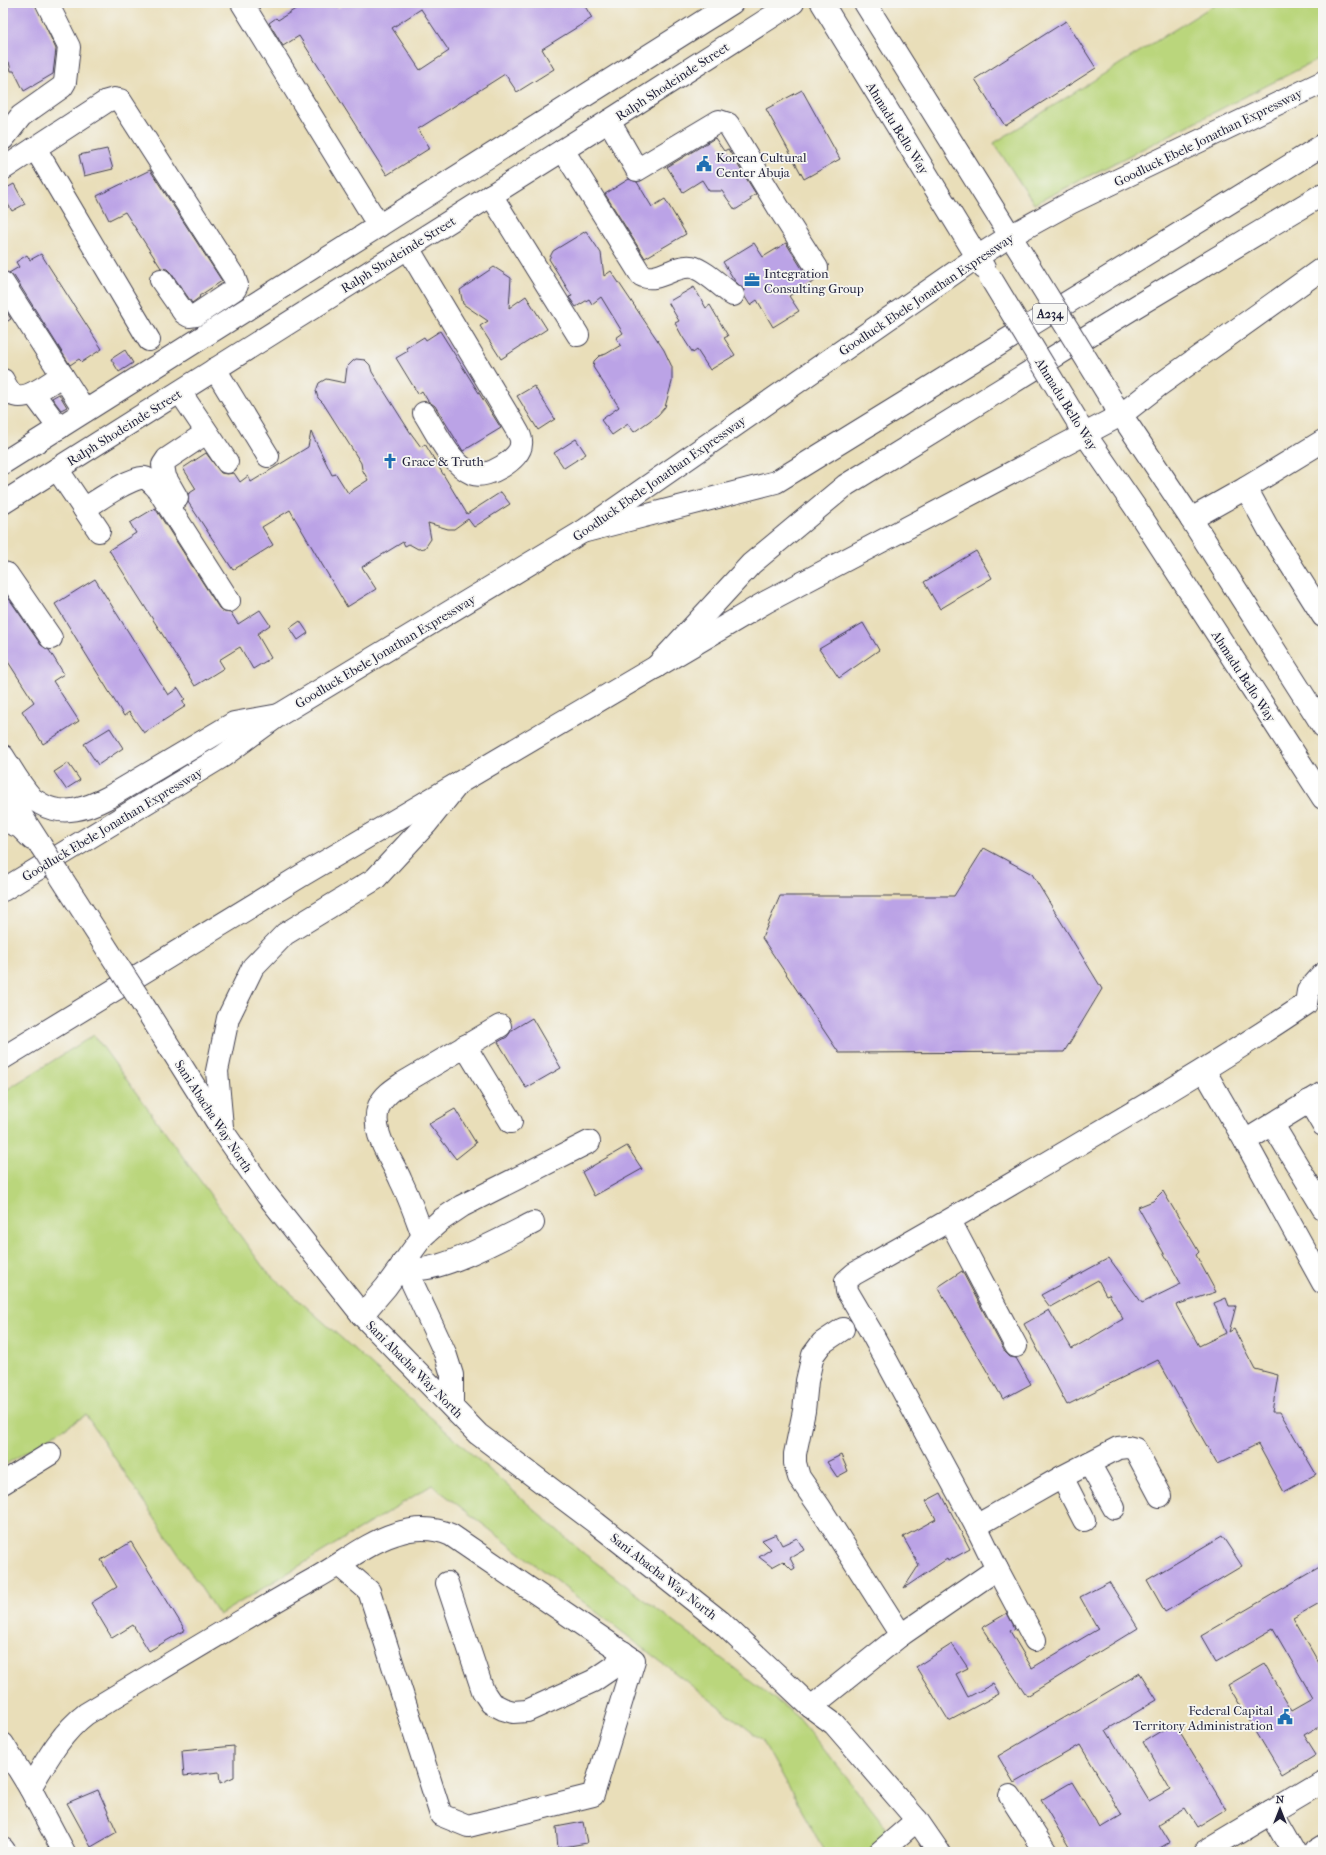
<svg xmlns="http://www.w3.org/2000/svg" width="1326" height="1855" font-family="'IM FELL French Canon',serif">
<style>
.green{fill:#bad67c;stroke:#6e7c5c}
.building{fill:#bba3e6;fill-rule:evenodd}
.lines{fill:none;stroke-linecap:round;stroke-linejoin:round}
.minor-casing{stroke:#403e4e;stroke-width:24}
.major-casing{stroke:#403e4e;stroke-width:24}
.highway-casing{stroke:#403e4e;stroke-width:24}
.minor{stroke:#fff;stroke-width:22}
.major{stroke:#fff;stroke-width:22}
.highway{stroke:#fff;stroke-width:22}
.major-bridge-casing{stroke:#403e4e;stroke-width:24;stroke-linecap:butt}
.highway-bridge-casing{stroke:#403e4e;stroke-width:24;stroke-linecap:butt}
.major-bridge{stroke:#fff;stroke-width:22}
.highway-bridge{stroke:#fff;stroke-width:22}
.labels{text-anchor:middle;stroke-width:3.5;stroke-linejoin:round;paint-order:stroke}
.shield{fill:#f6f6f2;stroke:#626272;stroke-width:1}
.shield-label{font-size:12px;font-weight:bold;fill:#22223b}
.street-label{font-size:13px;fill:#22223b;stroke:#f6f6f2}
.poi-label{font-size:13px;fill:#22223b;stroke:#f6f6f2;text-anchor:start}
</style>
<rect width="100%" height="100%" fill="#f6f6f2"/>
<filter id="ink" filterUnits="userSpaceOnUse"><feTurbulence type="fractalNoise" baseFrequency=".025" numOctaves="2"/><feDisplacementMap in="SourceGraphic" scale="8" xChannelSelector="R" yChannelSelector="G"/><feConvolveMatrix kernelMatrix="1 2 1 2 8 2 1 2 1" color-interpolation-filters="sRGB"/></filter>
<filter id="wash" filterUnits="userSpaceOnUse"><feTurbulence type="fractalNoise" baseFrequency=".012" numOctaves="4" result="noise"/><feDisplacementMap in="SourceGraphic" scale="16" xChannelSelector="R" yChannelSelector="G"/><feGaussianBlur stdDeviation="0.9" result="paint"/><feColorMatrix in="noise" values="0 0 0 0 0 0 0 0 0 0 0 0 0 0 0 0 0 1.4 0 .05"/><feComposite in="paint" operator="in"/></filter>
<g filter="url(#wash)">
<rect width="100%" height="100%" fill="#e9deb9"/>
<!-- green -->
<g class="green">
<polygon points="1217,3 1323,3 1323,57 1034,204 994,143"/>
<polygon points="94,1035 266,1271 582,1552 797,1716 891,1833 867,1852 825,1852 762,1740 432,1485 219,1615 86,1415 3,1466 3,1092"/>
</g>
<g id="blocks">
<!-- building -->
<g class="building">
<polygon points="3,3 35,3 56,49 53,74 24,91 14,71 11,71 9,62 3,60"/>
<path d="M305 3H335L338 8 345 3H583L592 18 542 49 554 69 517 92 505 74 418 129 430 148 387 175 299 36 283 46 269 23 276 18 278 20ZM421 9 449 51 420 70 392 28Z"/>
<polygon points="1066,21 1096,68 1005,126 975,79"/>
<polygon points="802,90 840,159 804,179 766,109"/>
<polygon points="715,138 724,151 728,149 756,194 750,198 751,200 735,210 722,191 709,191 702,180 683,192 667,167"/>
<polygon points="107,149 113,169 84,176 79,155"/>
<polygon points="150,170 222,281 199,296 200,297 192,303 171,273 167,269 161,268 125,212 109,220 97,196"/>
<polygon points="629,179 637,182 652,207 665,199 686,234 645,258 605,194"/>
<polygon points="14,184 25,204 12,211 3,196 3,190"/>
<polygon points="586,231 601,253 604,276 611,271 664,350 672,367 672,382 665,407 658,415 634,432 628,424 612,435 601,420 619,407 593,367 594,361 599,356 606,354 621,345 616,338 623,333 601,297 592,304 589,299 576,307 569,297 572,296 549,259 553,251"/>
<polygon points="754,243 763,257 786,243 806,275 815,281 789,296 799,311 773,327 757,300 750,305 745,297 744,290 735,281 723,262"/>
<polygon points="41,254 102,349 82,362 79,359 70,365 14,276 9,273 19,267 16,262 27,255 30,260"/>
<polygon points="494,267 511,278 509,308 526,296 547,329 501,359 480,326 488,321 463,304 460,290"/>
<polygon points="694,287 706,308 710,305 728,336 724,338 735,355 710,370 697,350 693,353 682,336 675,323 679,321 668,302"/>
<polygon points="3,306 11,319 3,324"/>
<polygon points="440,331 501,428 463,451 435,406 428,401 422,391 418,394 396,358 408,351 406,348 424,337 426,340"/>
<polygon points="125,350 133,363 119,372 111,359"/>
<polygon points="356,359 365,360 370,365 372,372 410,432 421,447 425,444 467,514 501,492 510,504 474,527 468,519 454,529 448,529 428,523 431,539 425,548 418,549 409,544 405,546 403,542 362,567 376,589 347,607 290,510 262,527 273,545 233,570 188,502 188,494 196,489 183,468 206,453 221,473 227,474 234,473 240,482 248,476 251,482 308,447 311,432 332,475 336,474 348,493 368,480 362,469 361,463 323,403 318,398 316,391 319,383 326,379 345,383 347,367 353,361"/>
<polygon points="534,386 555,419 538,430 517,396"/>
<polygon points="59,394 67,407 61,410 52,398"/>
<polygon points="576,439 586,454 564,468 554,453"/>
<polygon points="155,508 219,608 224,612 231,613 238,624 260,610 270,625 257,634 271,658 253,669 240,647 219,660 224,668 195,686 109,550 136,533 130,523"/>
<polygon points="976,551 992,578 940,609 924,582"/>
<polygon points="95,579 168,695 178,688 185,699 182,701 186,706 144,733 129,712 124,716 55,604"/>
<polygon points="3,590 41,645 49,650 64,674 53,681 79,721 43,744 22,711 34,702 3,654"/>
<polygon points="300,621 308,633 298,640 290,628"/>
<polygon points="863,623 879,650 839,678 819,649"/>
<polygon points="110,728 123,748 98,765 84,744"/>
<polygon points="68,763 80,780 66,789 54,772"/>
<polygon points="984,848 1032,874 1102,989 1064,1052 839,1053 762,938 780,896 954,896"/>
<polygon points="532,1018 561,1068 526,1088 498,1042 507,1037 512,1030"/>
<polygon points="455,1109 476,1143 456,1159 429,1124"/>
<polygon points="627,1146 642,1169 594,1196 582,1172"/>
<polygon points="1163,1191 1199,1252 1196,1255 1216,1292 1176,1305 1199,1346 1226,1333 1214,1303 1226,1298 1229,1306 1236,1306 1229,1332 1234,1329 1255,1369 1278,1375 1272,1412 1280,1412 1316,1474 1284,1492 1258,1444 1217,1464 1158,1360 1067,1405 1024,1324 1049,1310 1072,1349 1123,1319 1109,1294 1106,1295 1098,1280 1050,1307 1041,1295 1109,1258 1142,1303 1181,1284 1138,1207 1153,1201"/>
<polygon points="962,1271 1005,1352 1010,1357 1016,1358 1031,1384 1003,1399 938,1287"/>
<polygon points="841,1455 848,1471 837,1477 827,1462"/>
<polygon points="941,1493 970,1549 948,1561 947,1559 904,1588 919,1565 903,1537 936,1519 926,1501"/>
<polygon points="776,1534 782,1545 797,1538 804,1550 790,1558 795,1568 792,1570 783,1561 772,1567 759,1557 771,1549 762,1540"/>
<polygon points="1222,1536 1242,1566 1165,1612 1147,1580"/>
<polygon points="131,1542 185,1630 149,1651 133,1625 112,1638 91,1603 117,1587 101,1560"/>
<polygon points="1323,1565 1323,1601 1293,1618 1323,1670 1323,1724 1304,1735 1316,1754 1282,1775 1228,1685 1264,1664 1292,1710 1313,1698 1273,1629 1216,1662 1201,1636"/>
<polygon points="1109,1582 1138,1628 1027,1696 982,1628 1007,1613 1015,1628 1010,1631 1032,1668 1098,1629 1080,1597"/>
<polygon points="952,1644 968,1668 956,1674 968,1697 993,1684 999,1694 949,1721 916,1667"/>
<polygon points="1140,1673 1157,1700 1106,1730 1149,1801 1170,1789 1143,1742 1174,1723 1226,1809 1197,1827 1185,1808 1159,1824 1170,1842 1153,1852 1072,1852 1041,1800 1072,1782 1100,1828 1122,1815 1080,1745 1014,1783 998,1756"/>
<polygon points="234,1746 234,1777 220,1783 219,1772 184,1776 182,1751"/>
<polygon points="98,1790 117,1832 91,1847 67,1803"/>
<polygon points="583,1822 587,1843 558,1848 556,1827"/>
</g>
</g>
</g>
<g filter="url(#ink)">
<use href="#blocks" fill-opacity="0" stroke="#403e4e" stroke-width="1"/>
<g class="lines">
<defs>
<g id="minor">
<polyline points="242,3 379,226"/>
<polyline points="609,121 637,170 719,121 728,124 780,210 817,268"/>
<polyline points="3,139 21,116 62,87 65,82 69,47 47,3"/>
<polyline points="35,148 149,340"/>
<path d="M563 150 641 275C658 284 674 264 692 267 703 269 723 288 733 295"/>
<polyline points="3,169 107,101 114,99 120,100 234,277 237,285 235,289 196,315 189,316 184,313 161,280"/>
<polyline points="491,195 578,335"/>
<path d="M408 248 515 427C518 432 522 438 521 444 521 459 487 479 473 474 450 464 437 433 424 413"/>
<path d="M3 283 62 375C51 382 24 404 11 393 8 390 5 384 3 380"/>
<polyline points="215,369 268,456"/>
<polyline points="62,375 85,411"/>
<polyline points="180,392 227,462"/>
<polyline points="33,393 59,428"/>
<polyline points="3,463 732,3"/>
<polyline points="57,469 99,531"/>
<polyline points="1246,488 1323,441"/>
<polyline points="177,498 165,477 163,465 167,459 206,433"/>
<polyline points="3,503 609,121 793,3"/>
<path d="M84 509C95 502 134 475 145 478 150 480 154 485 157 488L229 601"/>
<polyline points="1191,519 1246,488 1269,530 1323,616"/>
<polyline points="3,573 7,574 51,638"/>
<polyline points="465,1046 511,1122"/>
<polyline points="1204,1070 1245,1141 1323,1283"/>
<polyline points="1309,1101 1323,1125"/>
<polyline points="1273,1125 1323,1208"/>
<polyline points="1245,1141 1323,1093"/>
<polyline points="950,1221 1016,1346"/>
<path d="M423 1236C416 1217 410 1199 401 1181 392 1159 369 1132 379 1106 384 1095 394 1089 403 1083L500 1026"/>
<polyline points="403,1263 445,1353 452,1375 452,1407"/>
<path d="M403 1263C407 1265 412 1269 417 1269 445 1270 507 1236 533 1223"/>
<polyline points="362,1315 386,1287 423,1236 441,1220 462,1206 589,1142"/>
<polyline points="843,1329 822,1343 813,1355 807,1381 804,1411 795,1454 795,1463 799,1477 819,1506 901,1635"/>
<polyline points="1089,1463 1114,1508"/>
<polyline points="1062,1477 1084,1520"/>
<polyline points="3,1483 50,1454"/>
<polyline points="976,1526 1062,1477 1118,1448 1127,1447 1135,1449 1160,1496"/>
<path d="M997 1569 976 1526 870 1330 847 1291 846 1281 854 1274C936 1229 1017 1181 1098 1133 1168 1092 1238 1050 1306 1004L1308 991 1323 974"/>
<polyline points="447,1583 483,1691 491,1703 503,1709 513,1712 527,1711 593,1681 615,1666 623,1652"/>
<polyline points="811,1707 901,1635 997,1569 1035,1640"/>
<polyline points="3,1744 30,1788 64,1852"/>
<path d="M30 1788C46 1761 61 1733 86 1714 163 1668 239 1621 316 1578 343 1563 367 1543 395 1534 415 1527 433 1527 451 1535L634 1660 593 1795 468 1826 441 1815 369 1591 339 1565"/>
<polyline points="1010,1796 1046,1852"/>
<polyline points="1271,1812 1294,1852"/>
<polyline points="1204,1852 1323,1781"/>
<polyline points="1315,1852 1323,1847"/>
</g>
<g id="major">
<polyline points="822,3 984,268"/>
<polyline points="865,3 1026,261"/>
<polyline points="1114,404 1191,519 1323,726"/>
<polyline points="1078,424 1135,507 1323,798"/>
<polyline points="3,890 223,756 279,715 582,532 977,257 1010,236 1070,203 1323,82"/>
<polyline points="3,1058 304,874 766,602 1121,415 1158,386 1323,268"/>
</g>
<g id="highway">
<polyline points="582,532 776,482 1323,145"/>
<polyline points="656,667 751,564 846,485 1135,307 1323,194"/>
<path d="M3 756C12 770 20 785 31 797 33 800 38 802 41 804 63 817 88 808 109 797L234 723 279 715"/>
<polyline points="3,787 41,846"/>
<polyline points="3,820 20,827 32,839"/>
<polyline points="140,1000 222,1130 267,1195 362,1315 478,1434 596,1523 721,1622 811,1707 834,1724 917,1820 939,1852"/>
<polyline points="222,1127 217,1071 228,1018 253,967 285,934 375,879 427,823 459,783"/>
<polyline points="3,1849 5,1852"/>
<polyline points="880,1852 917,1820"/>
</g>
</defs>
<!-- minor casing -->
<use href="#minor" class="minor-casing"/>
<!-- major casing -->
<use href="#major" class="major-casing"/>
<!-- highway casing -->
<use href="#highway" class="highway-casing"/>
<!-- minor -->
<use href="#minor" class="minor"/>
<!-- major -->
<use href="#major" class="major"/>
<!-- highway -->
<use href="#highway" class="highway"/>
<defs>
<g id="major-bridge">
<polyline points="1026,261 1111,399"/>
<polyline points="990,277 1076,419"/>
</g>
<polyline id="highway-bridge" points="41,846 140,1000"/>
</defs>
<!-- major-bridge casing -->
<use href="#major-bridge" class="major-bridge-casing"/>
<!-- highway-bridge casing -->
<use href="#highway-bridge" class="highway-bridge-casing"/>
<!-- major-bridge -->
<use href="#major-bridge" class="major-bridge"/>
<!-- highway-bridge -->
<use href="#highway-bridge" class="highway-bridge"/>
</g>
</g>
<!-- icons -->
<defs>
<symbol id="civic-bare" viewBox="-9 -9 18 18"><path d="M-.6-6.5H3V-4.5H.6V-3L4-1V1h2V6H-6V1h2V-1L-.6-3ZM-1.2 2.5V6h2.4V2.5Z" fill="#1f6fb2" stroke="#f6f6f2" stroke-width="2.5" paint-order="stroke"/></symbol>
<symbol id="office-bare" viewBox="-9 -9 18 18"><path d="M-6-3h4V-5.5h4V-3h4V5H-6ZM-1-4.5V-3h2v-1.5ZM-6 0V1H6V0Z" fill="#1f6fb2" stroke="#f6f6f2" stroke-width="2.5" paint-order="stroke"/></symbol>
<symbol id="church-bare" viewBox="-9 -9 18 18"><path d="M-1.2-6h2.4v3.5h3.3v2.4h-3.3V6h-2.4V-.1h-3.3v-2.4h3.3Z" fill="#1f6fb2" stroke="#f6f6f2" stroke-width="2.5" paint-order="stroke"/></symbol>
</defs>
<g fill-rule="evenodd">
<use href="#civic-bare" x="693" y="153" width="22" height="22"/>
<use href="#office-bare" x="741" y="269" width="22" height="22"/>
<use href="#church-bare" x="379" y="450" width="22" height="22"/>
<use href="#civic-bare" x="1274" y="1706" width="22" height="22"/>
</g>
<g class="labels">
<!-- shield labels -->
<rect class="shield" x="1033" y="304" width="34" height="20" rx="3"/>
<g class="shield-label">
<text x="1050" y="318">A234</text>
</g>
<!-- street labels -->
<g class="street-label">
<text transform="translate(672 81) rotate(-33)" y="5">Ralph Shodeinde Street</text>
<text transform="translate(898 128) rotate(58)" y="5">Ahmadu Bello Way</text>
<text transform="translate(1208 137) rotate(-26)" y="5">Goodluck Ebele Jonathan Expressway</text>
<text transform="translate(398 254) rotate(-32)" y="5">Ralph Shodeinde Street</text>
<text transform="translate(926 294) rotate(-34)" y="5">Goodluck Ebele Jonathan Expressway</text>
<text transform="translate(1067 404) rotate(58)" y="5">Ahmadu Bello Way</text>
<text transform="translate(124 427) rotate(-32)" y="5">Ralph Shodeinde Street</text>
<text transform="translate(659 478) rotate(-35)" y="5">Goodluck Ebele Jonathan Expressway</text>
<text transform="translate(385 651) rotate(-31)" y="5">Goodluck Ebele Jonathan Expressway</text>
<text transform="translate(1244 676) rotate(57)" y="5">Ahmadu Bello Way</text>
<text transform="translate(112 824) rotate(-31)" y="5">Goodluck Ebele Jonathan Expressway</text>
<text transform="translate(214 1116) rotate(57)" y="5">Sani Abacha Way North</text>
<text transform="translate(415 1369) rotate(45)" y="5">Sani Abacha Way North</text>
<text transform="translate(664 1576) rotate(38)" y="5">Sani Abacha Way North</text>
</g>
<!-- poi labels -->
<g class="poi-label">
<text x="716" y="162">Korean Cultural<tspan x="716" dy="15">Center Abuja</tspan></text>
<text x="764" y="278">Integration<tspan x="764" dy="15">Consulting Group</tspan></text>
<text x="402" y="466">Grace &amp; Truth</text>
<text x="1273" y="1715" text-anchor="end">Federal Capital<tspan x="1273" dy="15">Territory Administration</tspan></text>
</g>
</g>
<!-- margin -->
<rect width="1326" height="1855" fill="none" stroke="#f6f6f2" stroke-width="16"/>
<!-- north arrow -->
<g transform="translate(1280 1809)" stroke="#f6f6f2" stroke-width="3" paint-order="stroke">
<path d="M0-3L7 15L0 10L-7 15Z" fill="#22223b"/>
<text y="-6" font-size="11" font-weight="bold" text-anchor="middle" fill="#22223b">N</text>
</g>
</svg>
